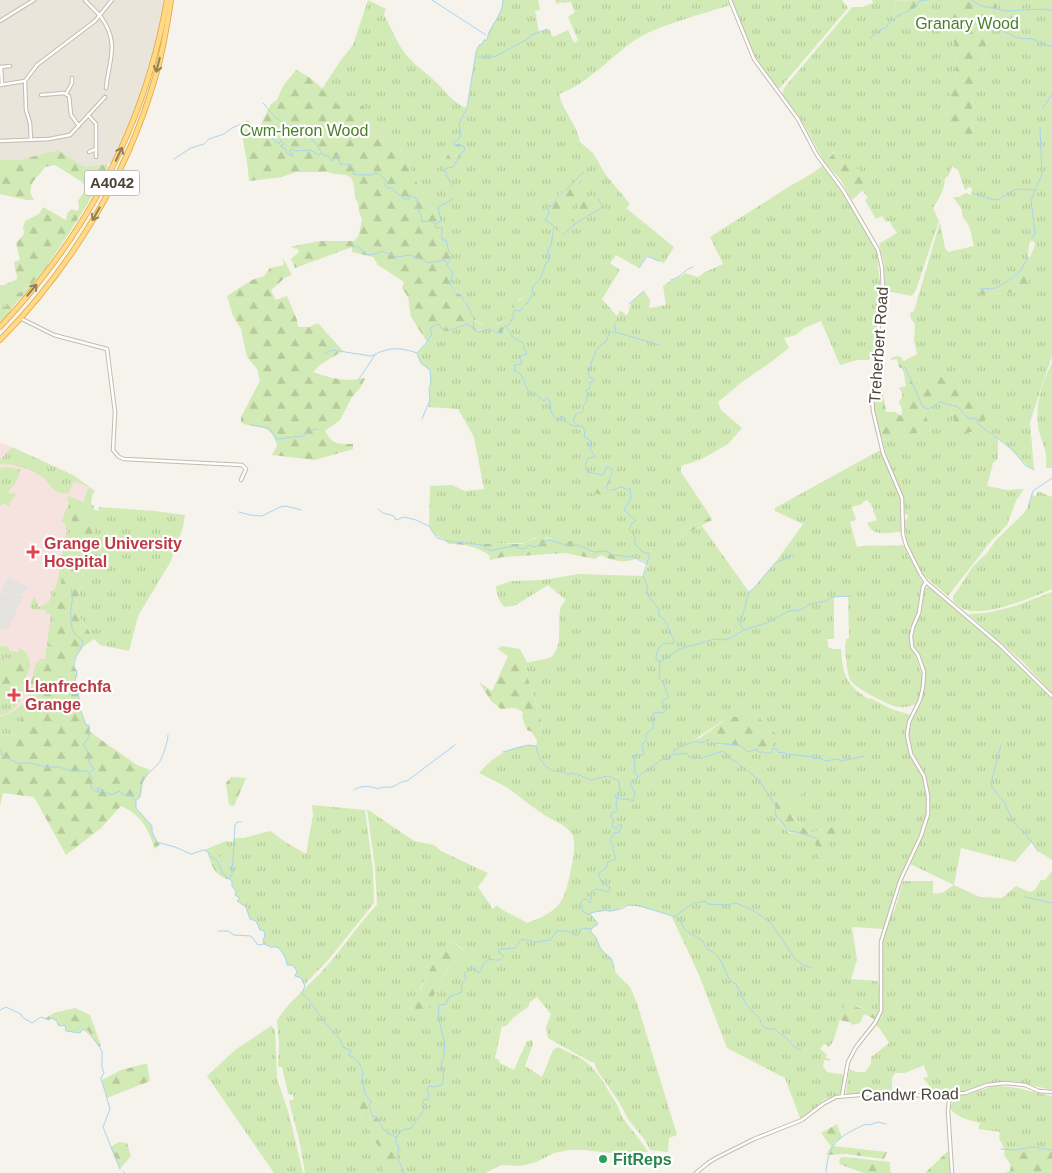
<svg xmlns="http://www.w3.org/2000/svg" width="1052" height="1173" font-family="Arial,sans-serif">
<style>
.residential{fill:#eae5da}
.medical{fill:#f6e3e0}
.grass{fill:url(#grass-tufts);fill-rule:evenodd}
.forest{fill:url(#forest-firs)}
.parking{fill:#e5e3e0}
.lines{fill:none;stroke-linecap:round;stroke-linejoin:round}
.stream{stroke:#a9d4f2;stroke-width:1}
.minor-casing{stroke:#c2bbae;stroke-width:4.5}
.trunk-casing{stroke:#e0a43c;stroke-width:6}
.minor{stroke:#fff;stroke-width:2.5}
.trunk{stroke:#ffd985;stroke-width:4.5}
.oneway{stroke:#938057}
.health-dot{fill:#e0444e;stroke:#fff;stroke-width:2}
.leisure-dot{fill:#2e9e5b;stroke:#fff;stroke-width:2}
.labels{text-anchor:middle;stroke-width:4.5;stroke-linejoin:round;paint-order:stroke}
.shield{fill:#fff;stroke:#817c74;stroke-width:1}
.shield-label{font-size:15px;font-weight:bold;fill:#4b4439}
.park-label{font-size:16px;fill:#4a7f2a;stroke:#fff}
.street-label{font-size:16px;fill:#4b4439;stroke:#fff}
.health-label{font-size:16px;font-weight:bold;fill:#be3a42;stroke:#fff;text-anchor:start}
.leisure-label{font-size:16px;font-weight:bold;fill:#27864d;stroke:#fff;text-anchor:start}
</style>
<defs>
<pattern id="grass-tufts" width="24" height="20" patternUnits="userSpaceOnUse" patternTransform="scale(1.25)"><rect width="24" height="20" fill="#d2eab5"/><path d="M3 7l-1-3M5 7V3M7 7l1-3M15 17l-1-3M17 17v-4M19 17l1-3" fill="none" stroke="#b6ca9c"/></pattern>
<pattern id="forest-firs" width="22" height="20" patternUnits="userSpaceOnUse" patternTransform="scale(1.25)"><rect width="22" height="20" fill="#d2eab5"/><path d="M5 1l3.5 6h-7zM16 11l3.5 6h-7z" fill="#b6ca9c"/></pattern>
</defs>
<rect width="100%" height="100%" fill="#f6f3ec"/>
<!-- residential -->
<polygon class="residential" points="0,0 167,0 146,82 115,163 84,167 58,150 19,160 0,160"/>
<!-- medical -->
<polygon class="medical" points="0,442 73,475 95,491 92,495 91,505 62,573 47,663 36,662 26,701 0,739"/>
<!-- grass -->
<g class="grass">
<path d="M368 0 386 9 384 15C390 25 397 43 404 52 414 65 427 73 438 84 448 94 453 103 467 108L476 52 479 45 482 44 484 40H487C488 26 503 16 503 0H538L540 10 535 11 539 32 549 29 553 37 568 30 574 43 578 40 568 17 575 12 571 2 564 3 561 2 557 4 555 0H727L730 5C703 14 658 25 635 40 610 57 588 84 559 94 563 112 577 124 580 142L593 153 606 175 630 204 626 208 674 247 664 263 646 256 639 268 616 255 610 263 620 270 602 299 617 316 620 310 626 315 628 314 631 302 644 291 650 300 649 308 666 305 663 286C670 280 679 279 685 273L698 277 705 272 723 264 710 237C733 222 756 208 779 193 793 183 809 177 822 166L836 182 873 242 877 254 881 293V304L873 342 875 357H871L869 360H857L840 365 821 321 804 328 796 335 784 338 789 348 771 362 742 382 718 402 721 410 742 428 728 444 702 459 681 466V472L711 517 651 548 648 564 674 541 702 526 749 592 754 588 775 563 803 524 775 511V508L880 450 900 495 901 531 899 532C886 533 873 537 867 523L877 520 873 511V507L867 500 863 502 862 504 852 507 856 520 850 522 857 547C872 544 888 547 903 545L923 583 918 612 910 628V647L915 653 922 675V687L918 703C911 706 906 708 899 707 891 707 855 688 851 681 847 676 845 650 845 643H846V639L849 638 848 596 834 597V639H827L828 647 833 649H841C843 676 845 683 868 699L870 698 891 709 911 715 906 725V735L909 751 915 765 923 776 927 793 926 819 898 881 883 929 852 927 857 960 851 979 878 981 880 999 878 1014 856 1006 842 1013 833 1042 829 1047 824 1044 820 1049 827 1055 826 1058 830 1059V1061L824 1060 823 1066 827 1072 845 1075 843 1089 840 1094 825 1099 810 1113 800 1118 785 1078 727 1048 699 975 671 915C664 913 633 904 628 905 622 906 619 910 613 911 605 912 597 910 590 914L598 924 591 929V932L597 938 601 949 612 959 616 973 630 987 637 1003 677 1135 669 1138 668 1152 650 1150 645 1140 628 1119 619 1102 597 1070 594 1062H591L548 1038 546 1027 551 1014 537 997 529 1003V1006L513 1018 506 1026H502L495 1058 499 1060 500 1063 514 1070 527 1041 532 1040 533 1044 525 1066 542 1077 553 1050 558 1047C567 1052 578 1056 586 1062 599 1072 607 1089 616 1103 620 1109 620 1115 624 1120 632 1131 641 1140 648 1152L611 1153 584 1150H569L554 1153 534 1163 519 1166 502 1165 485 1173H404L397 1157 399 1148 395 1140 384 1130 379 1119 373 1117 368 1097 357 1102 361 1116 369 1128 373 1141 377 1144 383 1158 382 1166 385 1173H305L300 1144 289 1101 294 1099 293 1094 290 1095 288 1093 282 1067H278L279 1043 277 1021C285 1005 313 982 326 967 344 947 358 924 377 905L375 867 367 809 414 841 434 845 441 851 488 873 478 887 493 909 497 905C503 913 518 916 527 923 564 910 565 899 572 864 574 854 576 843 572 834 566 824 549 819 540 812 529 805 518 795 506 787 498 782 488 778 479 773 493 756 514 743 536 746L537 741H542C542 735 542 727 541 721 539 711 524 669 525 663L550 658C564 647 557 626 560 611 560 607 563 604 566 600L548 585 516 605 505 607C498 601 497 594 496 586L512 581 543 580 579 574 643 576 648 565 644 561 633 557 613 555 606 551 594 552 590 549H578L548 537 534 538 525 543 486 544C480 542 480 544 474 544 471 545 466 542 462 542 448 539 435 541 429 526L430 486 452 485 465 491 484 489 474 437 458 409 428 407C431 400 430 379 430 371L421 363 417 353 434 335 445 331H451L467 324C481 333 474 331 489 329L498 333 514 317 513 313 515 310 525 308 532 295V291L519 300 508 316 502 321 494 326 487 327 473 319 465 300 450 284 447 265 450 260 451 254 449 252 446 240H442L443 234 436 228 435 224 440 221 420 189 411 170 409 160 405 155 391 139 375 135 373 127 365 111 349 114 337 106 322 89 341 60 353 45ZM580 176 581 178 577 187C579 200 564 220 559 231L545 220 554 204 555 198 560 193 567 189ZM606 471 612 474 606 488 613 490 604 496 587 491 592 474 603 475ZM756 715 777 735 762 751C756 749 751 750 745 748 737 746 730 744 721 743L720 745 709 740 700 743 697 741 691 742 730 716 749 718ZM802 790 799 801 792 815 809 833 823 829 839 834 829 836 827 842 830 849 829 854 825 856 816 851 815 840 807 836 789 833 777 821 776 816 777 809 775 803 791 798ZM452 941 466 952C449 966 433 984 430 1006L418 996 421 991 420 989C428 972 438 954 452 941Z"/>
<polygon points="731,0 842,0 848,8 780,88 777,88 753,53"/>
<path d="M872 0H909L896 1 894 19 905 13 919 1 915 0H952L953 4 941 25V29L954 42 957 52 955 81 946 107 947 119 967 137 973 149 972 116 973 91 986 50 987 40 992 31 988 18 990 11 997 0H1052V356L1030 422 1034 470C1020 462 1011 447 998 438V459L993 463 987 486 1007 490 1024 489 1016 501 1007 525 991 541 948 596 923 575 907 543 904 520 907 519 908 515 905 514C903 487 888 466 882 440L931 430 924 411 940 402 951 405 952 416 956 424V430C966 432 979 436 989 433L993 437 995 436 982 426 984 412 975 394C966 390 958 384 949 379 944 377 936 376 930 374L921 382 913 385 904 361 917 354 914 341 915 324 911 319 910 313 914 311 940 222 945 248 948 252 974 246C971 236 971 224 963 218L961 208 953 197H959L966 193 971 195 972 188 969 187 965 190 958 170 952 166 949 175 945 178C945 189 939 199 933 208L939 221 916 290 912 296 887 291 885 288 884 263 879 244 897 233 889 221 886 222 882 216 876 219 865 200 868 198 862 190 872 181 834 151 825 163 802 121 782 95 784 88 852 7H862L873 3ZM1031 241 1034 242 1035 245 1030 257 1028 291 979 295 980 289 996 288 1014 277 1021 270 1028 257 1029 244Z"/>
<polygon points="17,274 31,279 24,290 15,294 7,303 6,307 3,307 0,303 0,285 4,285 17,279"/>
<path d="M1052 363V468H1046C1048 451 1043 446 1039 431 1034 409 1042 382 1052 363Z"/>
<path d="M12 447 73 475 95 491 92 495 91 504 94 506 93 509 99 511V507L155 511 185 515 183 527 171 561 138 616 129 651 100 645 94 639 75 610 94 532V520L76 511 72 520 47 663 38 662 40 659H45L51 614 45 613 46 610 35 609 34 610 29 608 34 596 39 607C47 604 53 601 51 591L54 590 57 584 67 530 65 528 66 524 61 522 69 503 67 497 69 496 83 502 89 487 74 481 69 493C50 495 53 484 41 476 29 468 14 464 0 464V460Z"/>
<polygon points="8,467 21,470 16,482 8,492 11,494 13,492 16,495 9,503 10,506 3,503 0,506 0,468"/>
<path d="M1038 491 1052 497V589C1030 598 989 616 966 610 961 609 957 604 953 601V597L957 591 973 566 987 553 996 540 1023 514 1028 507 1032 494 1035 497Z"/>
<path d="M927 587 931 588 1002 648 1052 698V860L1038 851 1032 842 1015 862 961 848 954 885 980 897 1002 898 1016 886 1030 892 1035 890 1041 880H1045L1052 871V1090L1013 1081 987 1084 967 1091 935 1093 923 1078 928 1077 924 1065 905 1073H895L892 1078V1090L890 1091 849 1095 846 1093 849 1069 856 1072H865L871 1064V1057L889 1043 880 1029 876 1025 883 1007 882 942 889 920 895 909 903 881H933V893C942 895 946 890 954 885L910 864C923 838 933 816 928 787 927 782 927 777 924 773 919 761 910 752 909 738 907 719 923 703 925 684 926 675 924 663 919 654 916 650 913 647 913 641 912 630 918 622 920 612 922 604 923 596 924 589Z"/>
<polygon points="1052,592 1052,693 1023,662 968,614 987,613 1015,606"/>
<path d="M0 646 9 647V651L18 652 19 648C27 651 30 658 30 667 24 654 10 662 0 656Z"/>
<path d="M27 677C25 693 18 713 0 715V689L4 687 23 685Z"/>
<path d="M38 699 46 701 47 704 39 719 37 720 28 714C17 720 20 723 19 733L12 735 2 734 0 739V717L14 711 26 701H31Z"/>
<path d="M312 805 365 810 373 870 374 903 329 959 304 985 301 978 295 976 297 970 292 965H287C286 957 283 952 277 947H271L264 944 263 940 265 936 264 931 260 930 256 921 250 919 246 907 237 901 239 898 235 895 236 891 232 886V881L229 879 232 874 213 851 208 852 204 850 226 841 233 842 234 838H244L270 831 287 843 306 854 313 815Z"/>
<polygon points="271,1026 275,1029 277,1079 289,1114 303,1173 274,1173 207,1076 235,1050"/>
<path d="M994 1086C1015 1085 1032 1093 1052 1096V1150L1033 1147 1005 1150 999 1138 1000 1132 978 1129 980 1123C968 1120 957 1118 950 1108L955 1096 964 1095Z"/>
</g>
<!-- forest -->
<g class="forest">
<polygon points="915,0 919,1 916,7 894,19 896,1"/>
<path d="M952 0H997L995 3 997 8H992C985 17 991 22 992 31L987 40 986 50 973 91 972 116 973 149H968L967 137 943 122 947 119 946 107 955 81 957 52 954 42 941 29V25L953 4Z"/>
<path d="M296 70C320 80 328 99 349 113L363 105 373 127 375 135 391 139 405 155 409 160 411 170 420 189 436 215 440 217 441 221 436 224V228L442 227V240H446L449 252 452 255 447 265 453 273 450 284 457 293 461 295 471 312V314L474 317V320C496 335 503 321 516 304 520 300 524 298 526 292L532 291C533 298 526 307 520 311L515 310 513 313 514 317 510 324 504 327 502 333H498L489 329C472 331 482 333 467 324L450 331H445L434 335 427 342 411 317 408 297 402 288 404 282 378 265 373 257 352 252V247L295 268 291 259 299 252 298 249 290 247 320 241H354L359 235 362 219 359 212 358 203 355 198 354 186 352 179 347 175 334 174 328 172H296L282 177 249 181 247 161 240 125 248 121 254 127 259 128 271 104 277 100 283 86Z"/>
<polygon points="453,143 455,145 459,144 464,147 465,150 460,154 453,167 447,168 444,170 442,168"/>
<path d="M58 150 84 167 107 164 108 167C87 207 63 244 36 281L35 280C30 290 23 295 16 303 10 310 7 317 0 322V303L3 307H6L10 297 24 290 31 279 16 274 14 262 20 260 16 243 24 234 23 228 25 221 39 214 43 207 66 220 67 214 71 209 77 211 79 209 78 201 86 188 82 182 55 165 45 167C37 179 24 185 34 200H27L0 194V160H19Z"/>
<polygon points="835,151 873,181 852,200 840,179 825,163"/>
<path d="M580 176 581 178 577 187C580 201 564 219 560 232L545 220 549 214 548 208 554 204C556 194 561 194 568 188 572 184 575 179 580 176Z"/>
<polygon points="594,194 602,206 601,208 576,223 569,231 568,229 579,205"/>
<polygon points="1028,257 1030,257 1029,291 979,295 978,290 980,289 996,288 1014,277 1021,270"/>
<path d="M283 258 292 275 286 277 271 290 276 300 287 296 297 320 298 327H309L318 323 343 351 321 364 313 372C333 379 345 382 365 378L361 387 352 397 340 420 325 431C333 445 338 444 353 444V449L315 460 272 455 277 446C272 425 261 428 244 424L241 422V417L260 381 257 369 247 357 241 329 233 316 227 296 252 280 264 276 270 268 284 265Z"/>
<path d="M896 356 901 357 904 361 913 385 921 382 923 377 930 374C936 376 944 377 949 379 958 384 966 390 975 394L979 403 987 406 982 426 995 436 993 437 989 433 976 436 971 432 967 433 965 437 956 430V424L952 416 951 405 940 402 924 411 931 430 882 440C876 419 871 402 877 381L881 382 886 412H895L901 416 902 409 899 402C903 396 904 393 899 388L906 386 903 369 899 367 897 359 891 360V358Z"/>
<polygon points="607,466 613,470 606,488 609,490 614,491 607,496 604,496 587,491 592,474 603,475"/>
<path d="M76 511 94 520V532L75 610 94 639 83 647C80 653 72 658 74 666 75 669 77 672 78 675L75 681 80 701 79 706 86 725H89L90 732 137 765 150 770 143 782 141 797 136 801V808L152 826V831L157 842 160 844 155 849C147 828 143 816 121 806L101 828 66 855 34 797 3 793 0 806V739L2 734 11 735 19 733C20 723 17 720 28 714L36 719H39L47 705 46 701 38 699 31 701H26L36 662 47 663 72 519Z"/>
<polygon points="711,517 712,520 674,541 653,562 648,564 651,548"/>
<path d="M541 537 577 542 578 549H590L595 552 606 551 613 555H623L637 558C626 564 611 561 601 555L595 559 565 553 503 557 490 560 489 555C476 546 464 544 448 544L444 539 474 544 481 542 486 544H520C528 543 533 538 541 537Z"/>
<path d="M502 646 520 649 527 662 525 663C524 670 539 711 541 721 542 728 542 735 542 741H537L532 732 527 730 522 717 523 712 515 708 501 709 491 701 479 682 492 691 508 656 498 649Z"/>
<polygon points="0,656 6,659 17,658 29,663 30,667 23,685 4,687 0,689"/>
<polygon points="756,715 777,735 769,752 764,753 762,751 761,753 757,751 756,749 748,752 739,746 712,743 709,740 700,743 697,741 691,742 685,746 684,744 700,738 730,716 749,718"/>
<polygon points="231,777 246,778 234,806 229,805 226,783"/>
<path d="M803 789 796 810 792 816 809 833C819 830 834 824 842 831L839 834 829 836 827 842 831 851 829 854 820 859 816 851 815 840C798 831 791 839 778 821 773 815 778 809 774 803L791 798Z"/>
<path d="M213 851 220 857 232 874 229 879C215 878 210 862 208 852Z"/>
<path d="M452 941 457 946 466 952C456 960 448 968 441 978 434 989 430 1017 418 1020L413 1017C418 989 431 961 452 941Z"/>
<polygon points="845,1003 878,1014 876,1020 864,1014 860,1023 852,1025 851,1023 840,1020"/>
<polygon points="75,1008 90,1015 101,1046 98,1046 88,1031 83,1029 80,1033 66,1031 65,1026 58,1025 57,1021 51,1018 49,1020 46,1018 54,1013"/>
<polygon points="144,1064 147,1064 150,1081 107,1098 102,1080 121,1070"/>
<polygon points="368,1097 371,1102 369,1105 373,1117 379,1119 384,1130 388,1130 388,1133 396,1137 396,1143 399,1148 398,1157 404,1173 385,1173 382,1166 383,1158 377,1144 373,1141 369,1128 361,1116 357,1101"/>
<polygon points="837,1124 842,1138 835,1142 833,1146 887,1152 884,1159 846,1154 826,1155 831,1146 821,1133"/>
<polygon points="119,1142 127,1143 131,1156 120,1169 110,1147"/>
<polygon points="1033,1147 1052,1150 1052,1173 1005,1173 1010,1171 1011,1165 1004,1155 1005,1150"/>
<polygon points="948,1151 951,1173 925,1173"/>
<polygon points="844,1157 890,1162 890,1171 892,1173 864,1173 839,1164 840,1158"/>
</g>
<!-- parking -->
<g class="parking">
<polygon points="8,577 28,587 24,593 17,595 0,593"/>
<polygon points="0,594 23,596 9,628 4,630 0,629"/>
</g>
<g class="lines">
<!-- stream -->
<g class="stream">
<polyline points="432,0 486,35"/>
<polyline points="971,0 982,6 1006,11 1044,9 1052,11"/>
<polyline points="992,31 1000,29 1017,38 1032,39 1052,47"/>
<path d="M870 38 882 29 886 28C892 16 905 13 916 7L919 1 927 0"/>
<polyline points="477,57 494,57 526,40 532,35 547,29"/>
<path d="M263 103C269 109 272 115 279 120 286 125 293 127 300 130 310 135 316 144 322 153"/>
<polyline points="1043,108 1052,94"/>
<path d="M174 159 191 148 204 144 209 139 224 134 232 128 248 121 254 127 272 136V138L279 144 281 140 284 144 280 146 286 149V153L293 156 290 151 291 149 295 151 310 150 319 155 322 153 324 156 328 155 331 161 337 156 341 165 344 163 346 165 350 164 354 170 353 174C360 176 365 174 372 175L374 173 379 174 386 180 385 185 388 188H392L396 193 402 196V198L409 199 410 195 417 199C416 208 422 214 422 222L429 221 434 223"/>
<path d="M452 186 444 170 447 168 453 167 460 154 465 150 464 147 459 144 455 145 453 143 459 139 461 134 459 124 467 108 476 52 479 45 482 44 484 40H487C489 26 503 16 503 0"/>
<polyline points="972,193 994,200 999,199 1016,189 1035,190"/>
<polyline points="564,234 576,223 601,208 602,206 598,198"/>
<polyline points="1032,238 1035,234 1031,200 1042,174 1040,127"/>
<polyline points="352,247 357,246 368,255 376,254 382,251 397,257 410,255 424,260 428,263 445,260 447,263"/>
<polyline points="639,268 647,256 659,261"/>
<path d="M671 280C681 278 684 269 693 267"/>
<polyline points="980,289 996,288 1014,277 1021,270 1028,257"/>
<polyline points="629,304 644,291"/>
<path d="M507 326 514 317 513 313 515 310 520 311C525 307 526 302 531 298L533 287 541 277 546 263 549 261 548 249 551 246 554 226 545 220 549 214 548 208 554 204C556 194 562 194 568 188 573 183 578 177 584 172"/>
<polyline points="615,332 659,345"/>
<polyline points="612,333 616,330 614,325 616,322"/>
<path d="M324 354 332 350 371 356C376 355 378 352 383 351 393 347 406 349 417 353L427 342 432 334 430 328 439 324 442 329 450 330 467 324 473 328"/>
<polyline points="417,354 421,363 430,370 431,382 429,389 430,400 422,419"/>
<polyline points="905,367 923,407 928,409 940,402 958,407 968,418 977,419 978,424 1013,450 1025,465 1034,470"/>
<polyline points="359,379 375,355"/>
<polyline points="250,425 269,428 277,439 303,436 312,430 318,429"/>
<path d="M579 426 573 421 576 414 582 412 584 410 583 406 587 401V396L590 394 585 391 590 388V382H593L594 379 590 378 588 374C592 363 594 346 606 342L609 334"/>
<polyline points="1028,507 1033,491 1052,478"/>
<path d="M378 509 383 513 394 516 396 520 404 517 416 520 429 526 437 538 448 541 482 545 491 551C499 548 507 548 514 546L521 549 526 548 528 545 535 547 549 540 569 546 578 545 594 552 606 551 613 555 633 557 647 564"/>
<polyline points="239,512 250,515 262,516 280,507 286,506 301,510"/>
<path d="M71 589C75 602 69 607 71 618L74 620 71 622C72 632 76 636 83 641 81 652 74 656 74 667L77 671 75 681 80 701 79 706 86 725H89C90 732 89 740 83 744L87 750 89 762 94 769 89 774 92 778 91 787 97 792H99L97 788 111 795 120 791 121 793 126 796V794L131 795 136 801V808L152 826V832L157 842 175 847 191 854 204 850 208 852 210 857C220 859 218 865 222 872 224 876 228 878 232 881V886L236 891 235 895 240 898 237 901 246 907 250 919 256 921 260 930 264 931 265 936 263 940 264 944 271 947H277C283 952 286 957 287 965H292L297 971 295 976 301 978 305 986 302 993C310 1001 316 1009 322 1019 329 1030 339 1033 343 1047L352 1051 348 1055C359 1059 366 1071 361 1082L364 1087 365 1094 371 1102 369 1105 373 1117 376 1116 384 1130H388L387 1133 396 1137"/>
<polyline points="743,629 740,624 749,592 754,588 775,563 794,555"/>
<polyline points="660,662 678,650 689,646 695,645 714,639 723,640 730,638 744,630 767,623 789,611 800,610 810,604 826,601 832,597 851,596"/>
<polyline points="1001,745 991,783 992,787 1004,802 1014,823 1026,834 1038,851"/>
<polyline points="1,748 2,755 17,763 30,763 46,767 59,767 72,771 86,771 89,773"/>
<path d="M503 752 528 745 536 746C539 761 547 773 564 772L568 775 572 773 579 775 591 780 608 776 619 781 620 792 615 795 617 798"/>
<path d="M674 753V750C681 747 688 743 697 741L700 743 709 740 712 743 739 745 748 752 757 749V751L761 753 762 751 764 753H771L773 748 777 749 779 753 784 752 786 754 813 757 815 759 820 758 825 761 837 759 842 761 864 756"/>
<path d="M638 777C645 770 653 768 660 760L670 759 671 755 687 753 689 757 702 758 723 751 728 755V757C734 760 755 776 760 782 766 790 770 798 776 805L775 812 777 818 781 821 789 831 797 832 816 838"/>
<path d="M354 790C361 785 370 786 378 789 383 786 385 788 391 787 397 786 400 781 407 781L455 745"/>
<path d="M136 801C142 795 140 791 142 783 145 774 155 769 160 761 163 756 168 741 168 735"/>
<polyline points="229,879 232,874 235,825 237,822 241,822"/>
<polyline points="1025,897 1052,903"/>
<path d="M589 914C594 911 600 912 605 910L610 911 621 909 628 905 640 906 679 918 685 930 703 941 707 949C721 954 724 969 730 981L736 984 745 1003 760 1019C761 1028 768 1030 775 1029 779 1033 781 1034 785 1037 792 1042 792 1048 801 1050"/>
<polyline points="675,916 694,903 706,901 707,904 726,905 736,903 754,911 771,923 795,959 803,965 812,968"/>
<path d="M591 929V932C598 938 597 943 601 949 608 960 611 952 614 968"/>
<polyline points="218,931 228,931 234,935 251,936 258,945 264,944"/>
<path d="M0 1010 6 1007 21 1014 22 1017 32 1023 41 1017 49 1020 51 1018 57 1021 58 1025 62 1026 65 1025 66 1031 80 1033 83 1029C88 1031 100 1046 102 1052 103 1059 100 1065 104 1073L101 1078 110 1109 103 1127 120 1169"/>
<polyline points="1001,1149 1013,1150 1033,1147 1052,1150"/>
<polyline points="123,1171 125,1173"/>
<path d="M826 1172C828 1142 840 1136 866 1124L870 1125 878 1122 886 1124"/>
<path d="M404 1173 397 1157 399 1148 395 1140 398 1135 402 1130 411 1128 426 1107 423 1102 424 1099 427 1100 429 1096 427 1090 429 1086 434 1087 442 1085C444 1079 444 1071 441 1064 451 1041 436 1029 439 1005L446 1004 449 997 462 992 461 985 466 979 464 974 469 969 474 968 478 973 480 972C482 969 483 963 486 961 493 956 498 965 504 956L498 952 500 949 515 948 522 939 535 942 550 940 557 931H568L577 936 582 928 591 929 598 924 592 916 583 912 581 903 582 900 586 899 590 903 592 892 596 889 609 892 610 887 605 884 603 885 598 874 606 868 608 862 616 859 613 850V845L610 841 614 833 619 832 622 825 620 824 616 829 612 826 614 819 611 817V814L618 810 616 806 617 798C623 800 627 798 633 801L635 793 630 784 632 780 637 779 638 777 634 772 635 770 634 755H644L642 744 646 741V734L653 728V714L655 712 663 713 667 709 662 703V701L668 698V696L663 682 659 678 660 662 656 659C656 652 658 647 664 643L673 644 674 640C669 632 668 620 659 616V609L646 593 648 588 643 576 650 554 643 552 635 545V536L629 530 632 523 636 521 624 510 631 498 630 488 627 490 622 487C615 488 612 493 606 488L613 470 607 466 603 475 587 472C585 467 585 463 588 458L596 457 590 449 591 441 584 437 585 431 582 426C574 427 566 425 564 417L561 416 557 421C555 418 552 414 551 411 549 405 553 402 547 398L544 401 536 395 529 393 521 374 514 370 515 365 522 364 520 357 527 353 524 349 523 343 514 338 506 326H504L502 333H498L489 329 479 332 475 331 473 328 474 317 471 314V312L461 295 457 293 450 284 453 273 447 265 452 255 449 252 446 240H442V227L436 228 435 224 441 221 438 207 453 199"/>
</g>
<defs>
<g id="minor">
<path d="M85 0C90 6 96 11 101 17 120 43 109 60 106 88"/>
<polyline points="730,0 754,59 798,119 817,155 843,190 878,250 882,268 883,292 881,317 876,337 877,365 872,399 873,411 883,453 902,498 903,534 906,545 921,575 926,582 1000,645 1052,696"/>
<polyline points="0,21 34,0"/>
<polyline points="1,67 2,85"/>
<polyline points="1,67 10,66"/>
<polyline points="25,81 26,110 30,123 31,140"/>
<polyline points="0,85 25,81 37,65 95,21 112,0"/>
<polyline points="66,94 72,83 72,78"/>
<polyline points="41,95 64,93 69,96 71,115 79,126"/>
<polyline points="88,115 96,124 96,157"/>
<polyline points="0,141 49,139 70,135 105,97"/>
<polyline points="89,152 96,149"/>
<polyline points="20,318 54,335 107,349 115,412 113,450 119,457 124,459 242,465 246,469 241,480"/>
<polyline points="842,1096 848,1062 856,1047 875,1023 881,1011 881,942 900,881 921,836 928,814 928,796 924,776 911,754 907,735 909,722 920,700 923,687 924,672 918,655 912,647 911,636 913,627 919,613 923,587 926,582"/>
<polyline points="696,1173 708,1163 716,1158 754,1139 802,1120 823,1104 836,1097 894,1092 923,1096 965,1093 987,1085 1005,1083 1025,1085 1039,1091 1052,1092"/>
<polyline points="952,1173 948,1111 949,1102 953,1094"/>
</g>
<g id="trunk">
<path d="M0 327C87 234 145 126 167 0"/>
<path d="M0 340C71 268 127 176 155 78 163 53 167 26 171 0"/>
</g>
</defs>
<!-- minor casing -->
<use href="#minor" class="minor-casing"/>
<!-- trunk casing -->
<use href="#trunk" class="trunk-casing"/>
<!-- minor -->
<use href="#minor" class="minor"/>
<!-- trunk -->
<use href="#trunk" class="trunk"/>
</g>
<!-- one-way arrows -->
<defs><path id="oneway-shaft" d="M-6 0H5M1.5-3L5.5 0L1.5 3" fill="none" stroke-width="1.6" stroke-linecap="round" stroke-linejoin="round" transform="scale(1.25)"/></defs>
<g class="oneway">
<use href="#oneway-shaft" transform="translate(158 65) rotate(104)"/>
<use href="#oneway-shaft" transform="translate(119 154) rotate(-65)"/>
<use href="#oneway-shaft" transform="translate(96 214) rotate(119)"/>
<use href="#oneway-shaft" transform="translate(32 290) rotate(-50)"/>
</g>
<!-- markers -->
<g class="health-dot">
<path d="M30.5 544.5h5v5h5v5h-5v5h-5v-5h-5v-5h5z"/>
<path d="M11.5 687.5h5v5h5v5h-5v5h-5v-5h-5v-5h5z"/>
</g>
<circle class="leisure-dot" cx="603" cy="1159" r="5"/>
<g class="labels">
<!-- shield labels -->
<rect class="shield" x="84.5" y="170.5" width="55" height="25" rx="4"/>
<g class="shield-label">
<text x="112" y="188">A4042</text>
</g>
<!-- park labels -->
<g class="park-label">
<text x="967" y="29">Granary Wood</text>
<text x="304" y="136">Cwm-heron Wood</text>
</g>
<!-- street labels -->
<g class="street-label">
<text transform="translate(878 345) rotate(-86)" y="6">Treherbert Road</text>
<text transform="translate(910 1094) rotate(-1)" y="6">Candwr Road</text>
</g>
<!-- health labels -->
<g class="health-label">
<text x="44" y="549">Grange University<tspan x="44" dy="18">Hospital</tspan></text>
<text x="25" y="692">Llanfrechfa<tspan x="25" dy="18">Grange</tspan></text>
</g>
<!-- leisure labels -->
<g class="leisure-label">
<text x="613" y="1165">FitReps</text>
</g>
</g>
</svg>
